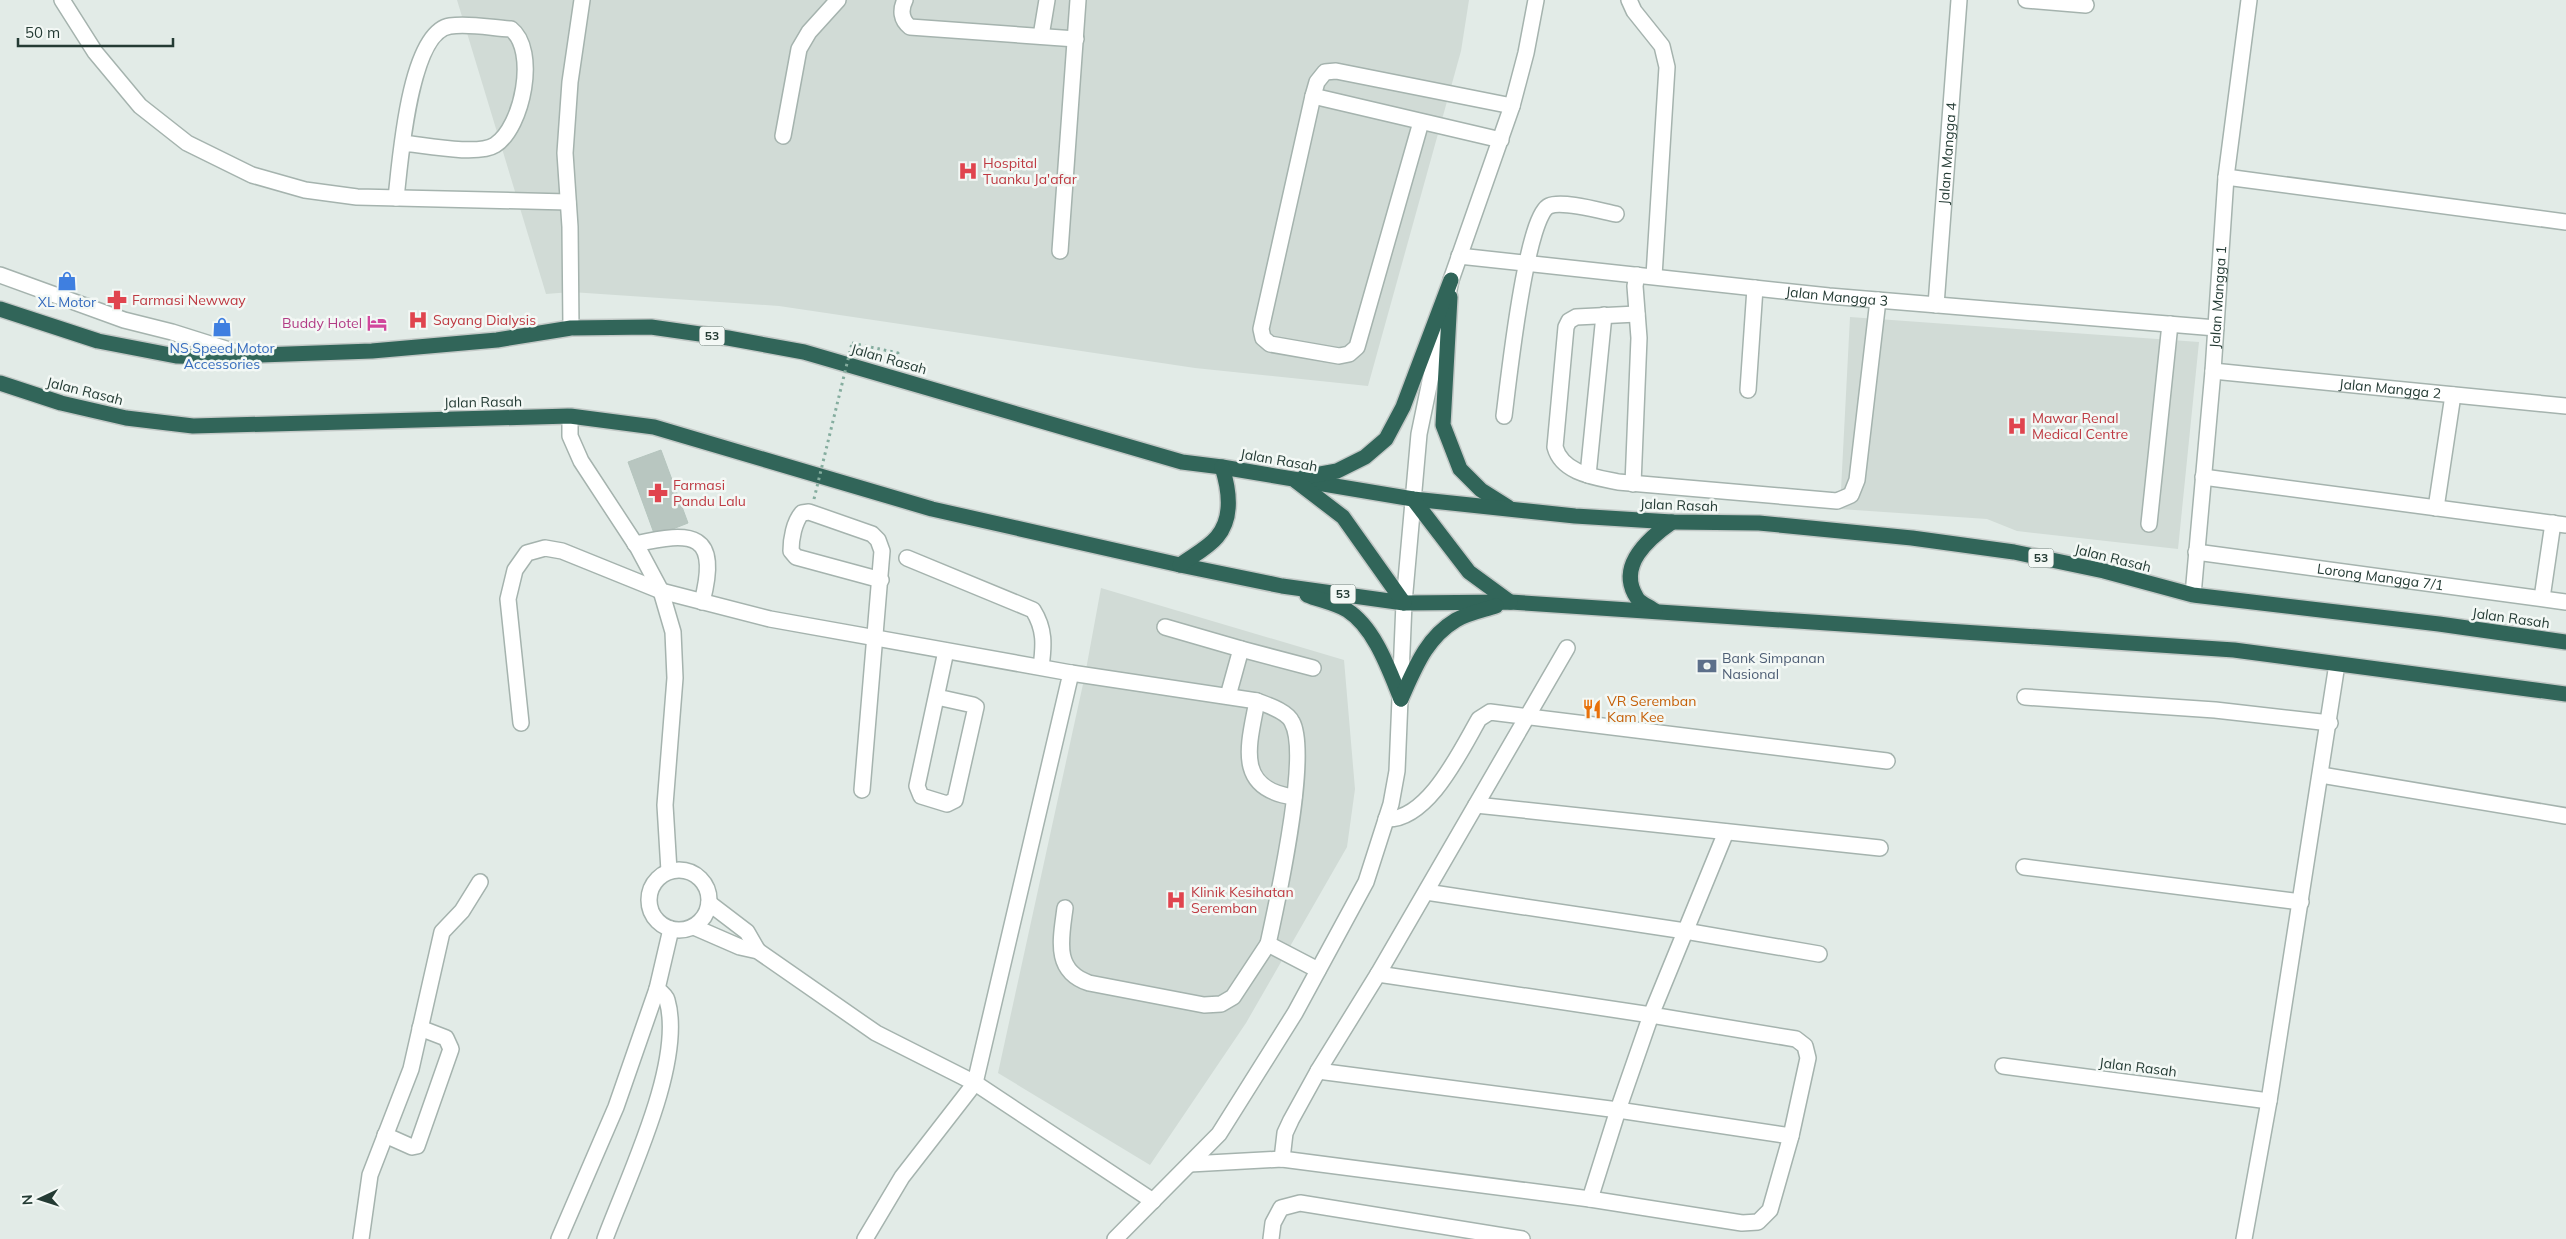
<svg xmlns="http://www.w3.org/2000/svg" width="2566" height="1239" font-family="Mulish,sans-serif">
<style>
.built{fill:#d1dbd6}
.building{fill:#b8c6c0;stroke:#b5c5be}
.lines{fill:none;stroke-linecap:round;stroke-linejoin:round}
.minor-casing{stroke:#a5b3ae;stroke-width:18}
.highway-casing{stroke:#c2c8c6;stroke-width:18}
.path{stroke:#85ad9f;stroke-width:3;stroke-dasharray:2.5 4;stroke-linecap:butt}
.minor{stroke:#fff;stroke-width:15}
.highway{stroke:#316559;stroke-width:15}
.path-bridge{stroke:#85ad9f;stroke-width:3;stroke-dasharray:2.5 4;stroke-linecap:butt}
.labels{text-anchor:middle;stroke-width:5;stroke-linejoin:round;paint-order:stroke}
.shield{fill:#f3f8f5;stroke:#62746e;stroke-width:1}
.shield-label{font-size:12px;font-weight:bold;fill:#243b34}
.street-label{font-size:14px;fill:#243b34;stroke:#f3f8f5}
.health-label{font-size:14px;fill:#be3a42;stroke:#f3f8f5;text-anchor:start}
.shop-label{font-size:14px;fill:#366cbe;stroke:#f3f8f5}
.hotel-label{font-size:14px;fill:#b23c85;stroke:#f3f8f5;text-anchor:end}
.service-label{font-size:14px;fill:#4e5e75;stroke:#f3f8f5;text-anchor:start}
.food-label{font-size:14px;fill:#c56008;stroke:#f3f8f5;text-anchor:start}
</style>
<rect width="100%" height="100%" fill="#e2ebe7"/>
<!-- built -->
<g class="built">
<polygon points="457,0 1469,0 1461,51 1368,386 1195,368 779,306 571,292 546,294"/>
<polygon points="1850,317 2199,342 2178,549 2017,531 1987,519 1840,509"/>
<polygon points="1101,588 1344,660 1355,789 1347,847 1246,1023 1150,1165 998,1073 1085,675"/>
</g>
<!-- building -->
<polygon class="building" points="661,450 688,523 655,536 628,462"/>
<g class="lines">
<defs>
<g id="minor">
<polyline points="62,0 95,52 140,106 187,143 252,175 305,190 357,197 568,202"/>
<path d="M905 0C900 10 901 20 910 27L1076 39"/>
<polyline points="1629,0 1634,11 1662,46 1667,67 1654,276"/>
<polyline points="2026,0 2086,5"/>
<polyline points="1041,36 1047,0"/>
<polyline points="1313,96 1501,140"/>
<polyline points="1421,122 1357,347 1349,354 1339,356 1270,344 1263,338 1261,329 1313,96 1317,82 1325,72 1336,71 1512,106"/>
<polyline points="783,136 799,49 809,32 838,0"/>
<polyline points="2226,177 2566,222"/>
<path d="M396 198C400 164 409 32 450 26 469 23 492 28 511 29 538 50 523 127 495 145 478 156 424 145 403 143"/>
<polyline points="1060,251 1078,0"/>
<path id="s1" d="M1459 256 1829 296 2216 328"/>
<polyline points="0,275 124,320 172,332 245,355"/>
<path id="s2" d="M1936 305 1959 0"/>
<path d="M1637 314 1576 317 1569 321 1566 327 1555 447C1562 473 1594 477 1618 482L1837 501 1851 495 1857 480 1878 300"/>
<polyline points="571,328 570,227 565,153 570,82 582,0"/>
<path id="s3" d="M2213 371 2566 406"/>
<polyline points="1748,390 1755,288"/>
<polyline points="570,416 570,436 581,461 638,548 661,591 673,632 675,678 665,805 669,871"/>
<path d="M1504 416C1508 385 1526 215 1549 206 1562 200 1601 211 1616 214"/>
<polyline points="1588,475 1604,315"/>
<polyline points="2203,477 2566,525"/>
<polyline points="1633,484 1639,338 1635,286 1637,275"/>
<polyline points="2436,508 2453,395"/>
<polyline points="2149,524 2170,324"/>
<path d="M635 544C693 531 720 532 702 602"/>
<path id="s4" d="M2196 552 2566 602"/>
<path d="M907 558 1033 610C1045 629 1044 645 1041 667"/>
<path id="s5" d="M2193 595 2213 371 2226 177 2249 0"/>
<polyline points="2542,598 2553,523"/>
<polyline points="1165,627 1241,649"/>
<path d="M1071 673 1257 701C1267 705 1287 711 1292 722 1310 754 1277 903 1268 944L1318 970"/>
<polyline points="1228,696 1241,649 1313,668"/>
<polyline points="937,697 973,705 976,707 955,800 947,804 921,796 917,786 946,651"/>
<polyline points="2025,697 2215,710 2330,723"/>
<path d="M1257 701C1249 744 1234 789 1294 797"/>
<polyline points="521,723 508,599 515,570 527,553 545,548 562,551 661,591 770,619 1071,673 975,1083 902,1177 865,1239"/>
<polyline points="2321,775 2566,816"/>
<path d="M862 790 882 551 878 540 872 534 809 512 802 513C794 522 791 539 791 551L796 557 881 580"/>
<polyline points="1476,805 1880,848"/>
<path d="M1386 819C1428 821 1461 750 1479 719L1490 712 1887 761"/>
<polyline points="2024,867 2301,902"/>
<circle cx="679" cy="900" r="30"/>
<polyline points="1426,892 1685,931 1819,954"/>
<polyline points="709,903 747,932 758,951"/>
<path d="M1065 908C1061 939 1053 971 1089 983L1204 1005 1221 1004 1233 997 1268 944"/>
<polyline points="694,927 740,947 758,951 876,1033 975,1083 1153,1201"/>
<polyline points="1378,974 1567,648"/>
<polyline points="2003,1066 2269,1101"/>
<polyline points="1318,1071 1618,1110 1791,1136"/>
<polyline points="385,1135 412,1147 417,1146 451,1049 446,1038 420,1028"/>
<polyline points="1282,1159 1285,1133 1291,1120 1318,1071 1378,974 1651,1015 1618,1110 1590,1199"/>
<polyline points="1190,1164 1282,1159 1590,1199 1742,1223 1758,1222 1770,1210 1791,1136 1808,1058 1805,1046 1796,1039 1651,1015 1726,832"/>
<polyline points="361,1239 370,1175 411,1069 442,932 462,911 480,882"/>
<polyline points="559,1239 616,1107 657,989 671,929"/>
<path d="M605 1239C627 1179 685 1062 667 1000 666 996 661 992 657 989"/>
<polyline points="1115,1239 1219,1134 1295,1013 1366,882 1391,804 1397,771 1404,603 1419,434 1451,280 1512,106 1526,53 1536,0"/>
<polyline points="1271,1239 1273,1223 1281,1208 1300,1203 1522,1239"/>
<polyline points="2244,1239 2269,1101 2337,664"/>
</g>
<g id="highway">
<polyline points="1450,297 1443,425 1460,469 1481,490 1508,507"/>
<polyline points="0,309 98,341 176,356 206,357 372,351 497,340 571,328 651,327 728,338 804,352 1182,462 1222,467 1413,499 1575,516 1672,522 1759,523 1912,538 2014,552 2104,571 2193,595 2439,624 2566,642"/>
<polyline points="0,383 61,403 126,418 193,426 570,416 654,427 932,509 1180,565 1282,586 1404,603 1510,602 2234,650 2566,694"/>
<polyline points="1304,477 1337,471 1365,457 1386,439 1403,407 1451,280"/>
<polyline points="1296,481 1343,517 1404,603"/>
<polyline points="1413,499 1469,572 1510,602"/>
<path d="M1180 565C1192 556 1208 548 1217 537 1234 517 1229 489 1222 467"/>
<path d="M1307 595C1319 600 1335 603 1347 610 1375 628 1389 670 1401 699"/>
<path d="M1655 611C1650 607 1640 603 1637 598 1616 566 1649 538 1672 522"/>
<path d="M1401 699C1415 668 1426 638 1456 620 1468 613 1484 610 1496 606"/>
</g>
</defs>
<!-- minor casing -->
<use href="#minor" class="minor-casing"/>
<!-- highway casing -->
<use href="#highway" class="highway-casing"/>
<!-- path -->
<polyline class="path" points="852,343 898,353 896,361"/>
<!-- minor -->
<use href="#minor" class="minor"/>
<!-- highway -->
<use href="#highway" class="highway"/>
<!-- path-bridge -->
<polyline class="path-bridge" points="814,499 852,343"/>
</g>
<!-- icons -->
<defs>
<symbol id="hospital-bare" viewBox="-9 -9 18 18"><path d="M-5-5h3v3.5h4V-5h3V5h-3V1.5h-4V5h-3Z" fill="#e0444e" stroke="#f3f8f5" stroke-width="2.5" paint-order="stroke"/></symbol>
<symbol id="shop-bare" viewBox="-9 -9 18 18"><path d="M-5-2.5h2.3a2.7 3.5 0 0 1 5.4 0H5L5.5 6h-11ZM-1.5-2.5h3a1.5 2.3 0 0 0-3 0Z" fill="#3f7fe0" stroke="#f3f8f5" stroke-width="2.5" paint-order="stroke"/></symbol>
<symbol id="pharmacy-bare" viewBox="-9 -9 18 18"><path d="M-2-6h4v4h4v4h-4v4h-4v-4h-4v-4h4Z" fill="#e0444e" stroke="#f3f8f5" stroke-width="2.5" paint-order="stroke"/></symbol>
<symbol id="hotel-bare" viewBox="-9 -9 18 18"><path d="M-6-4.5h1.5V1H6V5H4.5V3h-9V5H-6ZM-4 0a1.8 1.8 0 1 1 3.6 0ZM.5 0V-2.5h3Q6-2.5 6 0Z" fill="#d1479c" stroke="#f3f8f5" stroke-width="2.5" paint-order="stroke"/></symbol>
<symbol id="bank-bare" viewBox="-9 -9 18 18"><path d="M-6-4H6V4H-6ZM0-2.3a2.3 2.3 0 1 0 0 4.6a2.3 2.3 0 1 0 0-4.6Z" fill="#5c6f8a" stroke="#f3f8f5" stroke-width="2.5" paint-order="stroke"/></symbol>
<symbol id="restaurant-bare" viewBox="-9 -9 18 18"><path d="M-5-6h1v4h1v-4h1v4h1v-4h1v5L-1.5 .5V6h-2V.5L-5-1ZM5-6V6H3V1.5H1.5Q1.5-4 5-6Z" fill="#e8710a" stroke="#f3f8f5" stroke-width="2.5" paint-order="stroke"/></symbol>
</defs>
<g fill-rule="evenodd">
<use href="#hospital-bare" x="954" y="157" width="28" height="28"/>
<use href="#shop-bare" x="53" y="267" width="28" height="28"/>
<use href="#pharmacy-bare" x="103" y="286" width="28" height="28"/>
<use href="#hospital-bare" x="404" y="306" width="28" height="28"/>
<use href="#hotel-bare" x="363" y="309" width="28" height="28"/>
<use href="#shop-bare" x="208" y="313" width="28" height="28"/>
<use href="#hospital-bare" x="2003" y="412" width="28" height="28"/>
<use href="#pharmacy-bare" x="644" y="479" width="28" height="28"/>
<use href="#bank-bare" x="1693" y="652" width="28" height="28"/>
<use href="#restaurant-bare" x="1578" y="695" width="28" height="28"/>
<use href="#hospital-bare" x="1162" y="886" width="28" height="28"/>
</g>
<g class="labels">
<!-- shield labels -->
<g class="shield">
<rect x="699.5" y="326.5" width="25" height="19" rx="4"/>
<rect x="2028.5" y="548.5" width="25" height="19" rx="4"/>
<rect x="1330.5" y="584.5" width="25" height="19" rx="4"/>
</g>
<g class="shield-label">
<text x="712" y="340">53</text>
<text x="2041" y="562">53</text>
<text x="1343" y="598">53</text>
</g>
<!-- street labels -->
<g class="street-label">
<text dy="5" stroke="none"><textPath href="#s2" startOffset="152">Jalan Mangga 4</textPath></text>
<text dy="5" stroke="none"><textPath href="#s1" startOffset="380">Jalan Mangga 3</textPath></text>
<text dy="5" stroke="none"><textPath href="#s5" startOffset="299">Jalan Mangga 1</textPath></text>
<text transform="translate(889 359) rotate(16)" y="5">Jalan Rasah</text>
<text dy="5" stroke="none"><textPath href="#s3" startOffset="178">Jalan Mangga 2</textPath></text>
<text transform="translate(85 391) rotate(14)" y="5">Jalan Rasah</text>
<text transform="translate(483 402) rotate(-1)" y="5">Jalan Rasah</text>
<text transform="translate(1279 460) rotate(10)" y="5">Jalan Rasah</text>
<text transform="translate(1679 505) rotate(2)" y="5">Jalan Rasah</text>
<text transform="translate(2113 558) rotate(14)" y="5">Jalan Rasah</text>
<text dy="5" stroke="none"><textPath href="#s4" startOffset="186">Lorong Mangga 7/1</textPath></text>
<text transform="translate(2511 618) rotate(8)" y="5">Jalan Rasah</text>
<text transform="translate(2138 1067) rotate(7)" y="5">Jalan Rasah</text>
</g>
<!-- health labels -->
<g class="health-label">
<text x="983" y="168">Hospital<tspan x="983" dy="16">Tuanku Ja'afar</tspan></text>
<text x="132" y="305">Farmasi Newway</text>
<text x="433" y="325">Sayang Dialysis</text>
<text x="2032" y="423">Mawar Renal<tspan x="2032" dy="16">Medical Centre</tspan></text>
<text x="673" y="490">Farmasi<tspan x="673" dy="16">Pandu Lalu</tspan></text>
<text x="1191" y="897">Klinik Kesihatan<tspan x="1191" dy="16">Seremban</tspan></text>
</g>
<!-- shop labels -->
<g class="shop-label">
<text x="67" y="307">XL Motor</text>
<text x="222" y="353">NS Speed Motor<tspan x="222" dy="16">Accessories</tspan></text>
</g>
<!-- hotel labels -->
<g class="hotel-label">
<text x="362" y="328">Buddy Hotel</text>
</g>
<!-- service labels -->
<g class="service-label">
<text x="1722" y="663">Bank Simpanan<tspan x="1722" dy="16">Nasional</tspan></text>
</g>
<!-- food labels -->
<g class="food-label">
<text x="1607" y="706">VR Seremban<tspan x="1607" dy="16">Kam Kee</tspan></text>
</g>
</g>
<!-- north arrow -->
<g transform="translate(40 1199) rotate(266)" stroke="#f3f8f5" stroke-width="4" paint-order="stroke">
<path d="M0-4L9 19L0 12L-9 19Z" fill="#243b34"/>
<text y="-8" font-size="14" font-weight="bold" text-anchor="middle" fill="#243b34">N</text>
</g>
<!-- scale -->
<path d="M18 38v8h155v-8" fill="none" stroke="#243b34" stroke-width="2.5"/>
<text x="25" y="38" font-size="15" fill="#243b34" stroke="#f3f8f5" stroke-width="4" paint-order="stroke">50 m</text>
</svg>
